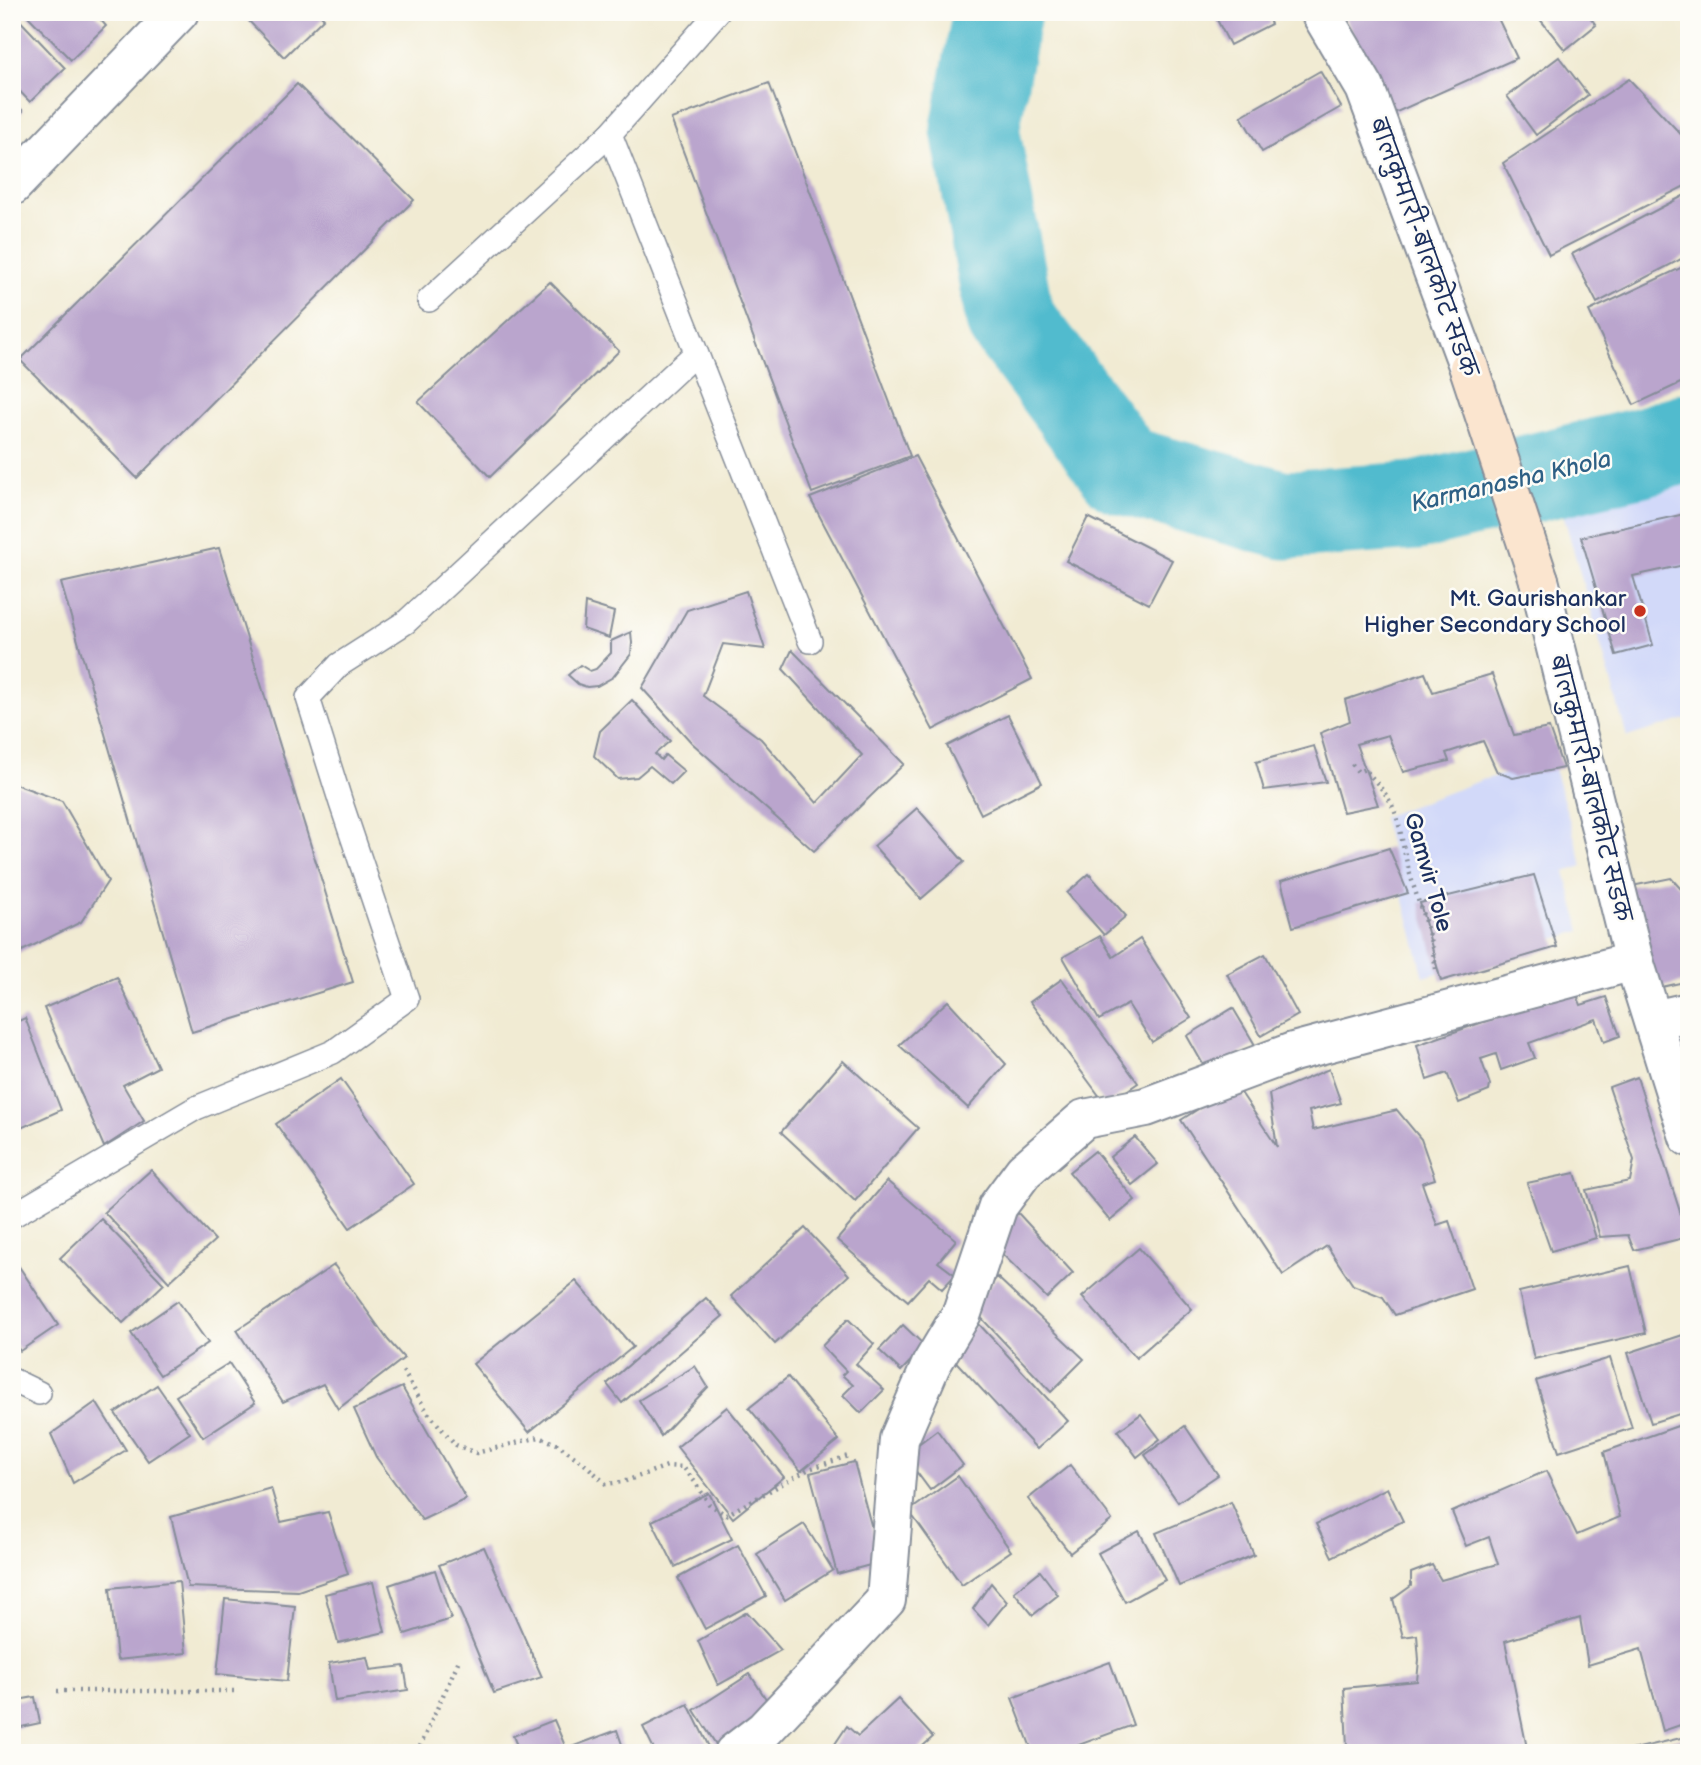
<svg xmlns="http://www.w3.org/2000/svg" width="1701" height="1765" font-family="'Balsamiq Sans','Playpen Sans Deva',sans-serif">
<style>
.built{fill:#d2d9f9}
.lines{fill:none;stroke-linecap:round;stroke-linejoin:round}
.river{stroke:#51bbce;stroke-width:89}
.building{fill:#baa5cd}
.service-casing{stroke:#868d98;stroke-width:26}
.minor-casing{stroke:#868d98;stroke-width:42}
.tertiary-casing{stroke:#868d98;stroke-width:42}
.secondary-casing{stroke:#868d98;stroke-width:42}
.path{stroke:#868d98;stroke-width:4.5;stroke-dasharray:2 5;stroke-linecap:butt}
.service{stroke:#fff;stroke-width:23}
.minor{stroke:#fff;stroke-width:38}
.tertiary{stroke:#fff;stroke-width:38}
.secondary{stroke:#fbe5cf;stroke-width:38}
.poi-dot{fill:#c8321e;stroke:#fdfcf7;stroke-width:2.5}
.labels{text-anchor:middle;stroke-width:5;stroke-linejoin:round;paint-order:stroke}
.street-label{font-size:23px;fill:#1b2f5e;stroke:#fdfcf7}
.poi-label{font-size:23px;fill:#1b2f5e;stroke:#fdfcf7;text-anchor:end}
.water-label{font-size:24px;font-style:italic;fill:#2e6085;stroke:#fdfcf7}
</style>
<rect width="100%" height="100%" fill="#fdfcf7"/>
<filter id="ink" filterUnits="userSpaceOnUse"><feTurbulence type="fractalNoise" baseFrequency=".0143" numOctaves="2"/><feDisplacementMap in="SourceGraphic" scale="14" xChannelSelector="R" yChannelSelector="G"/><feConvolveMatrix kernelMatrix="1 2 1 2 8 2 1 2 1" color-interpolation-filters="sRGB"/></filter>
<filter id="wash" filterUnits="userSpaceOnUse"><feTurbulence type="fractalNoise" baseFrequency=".00686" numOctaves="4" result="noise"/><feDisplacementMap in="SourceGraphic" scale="28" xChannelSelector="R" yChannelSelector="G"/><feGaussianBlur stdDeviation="1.57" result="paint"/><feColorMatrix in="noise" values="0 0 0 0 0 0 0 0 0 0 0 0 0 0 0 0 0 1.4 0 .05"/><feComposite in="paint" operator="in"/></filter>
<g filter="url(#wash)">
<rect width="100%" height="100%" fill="#f1ebd3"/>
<!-- built -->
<g class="built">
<polygon points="1689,472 1689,718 1627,737 1560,503"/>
<polygon points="1552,762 1583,866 1565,872 1581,931 1424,977 1382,817 1482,780"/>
</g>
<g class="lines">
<!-- river -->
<polyline class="river" points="997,12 975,129 1010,319 1123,470 1284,515 1416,506 1641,452 1689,437"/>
</g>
<g id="blocks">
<!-- building -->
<g class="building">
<polygon points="12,12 65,68 30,102 12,83"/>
<polygon points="24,12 94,12 106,26 71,60"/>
<polygon points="240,12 318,12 324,18 284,57"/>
<polygon points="1213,12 1265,12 1271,24 1230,45"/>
<polygon points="1343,12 1495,12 1517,58 1390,115"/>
<polygon points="1534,12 1586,12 1596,25 1565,50"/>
<polygon points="1559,57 1588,95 1536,135 1507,96"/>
<polygon points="1320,71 1341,107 1262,152 1241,116"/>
<polygon points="1629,79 1689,143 1689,184 1549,255 1503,163"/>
<polygon points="769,83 910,456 812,493 671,119"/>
<polygon points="297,84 414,200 137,478 20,360"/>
<polygon points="12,100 23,111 12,122"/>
<polygon points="1689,193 1689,255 1597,303 1572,254"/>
<polygon points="1689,264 1689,379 1634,405 1589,311"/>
<polygon points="550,282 619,351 490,477 418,402"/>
<polygon points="915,456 1032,679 933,730 810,498"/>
<polygon points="1689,513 1689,564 1633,576 1653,645 1616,655 1581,537"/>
<polygon points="1088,517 1172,560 1149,604 1066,561"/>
<polygon points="219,548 353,982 192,1032 61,583"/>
<polygon points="746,591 765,649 723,644 703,696 761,739 817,803 862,755 783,669 792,650 904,764 814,851 692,743 642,688 687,610"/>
<polygon points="585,603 614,612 609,638 583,629"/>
<polygon points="631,632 632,643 631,654 613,677 597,686 587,687 578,684 568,675 580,665 590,671 596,669 611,653 611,641"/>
<polygon points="1425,673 1433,692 1492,674 1514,735 1549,728 1563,768 1513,778 1497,772 1483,741 1446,753 1449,761 1403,772 1388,735 1356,744 1378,805 1343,812 1320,733 1350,721 1345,700"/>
<polygon points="632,700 670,741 655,754 661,760 665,755 684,771 671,784 650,766 637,777 618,779 594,756 600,731"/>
<polygon points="1008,715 1042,783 981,814 947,746"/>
<polygon points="1314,746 1326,782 1264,790 1256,762"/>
<polygon points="12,783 62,801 108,881 81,922 12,956"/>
<polygon points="917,808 964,862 921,899 874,846"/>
<polygon points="1389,848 1408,893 1293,927 1281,881"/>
<polygon points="1089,874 1126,916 1104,935 1067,893"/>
<polygon points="1534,875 1557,947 1441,981 1420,903"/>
<polygon points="1671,878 1689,898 1689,981 1648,990 1622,888"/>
<polygon points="1100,936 1113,957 1140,939 1191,1018 1152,1042 1128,1004 1099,1020 1063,957"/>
<polygon points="1265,954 1298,1015 1261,1036 1227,974"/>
<polygon points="117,977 158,1067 123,1085 144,1121 104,1147 44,1008"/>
<polygon points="1062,979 1138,1083 1106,1105 1030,1002"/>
<polygon points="1575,990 1581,1005 1606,997 1620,1036 1604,1042 1596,1019 1529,1043 1535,1058 1501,1070 1496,1054 1481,1059 1490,1085 1489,1091 1459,1103 1447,1073 1427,1080 1417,1045"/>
<polygon points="948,1001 1006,1064 968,1108 899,1045"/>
<polygon points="1233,1008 1255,1045 1208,1073 1187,1036"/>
<polygon points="25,1018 61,1110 12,1132 12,1024"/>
<polygon points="843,1061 918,1128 855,1201 781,1132"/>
<polygon points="1329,1069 1341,1103 1309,1111 1313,1130 1397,1110 1421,1139 1435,1179 1422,1183 1437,1225 1449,1221 1472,1289 1395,1315 1383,1297 1353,1285 1327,1246 1283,1275 1181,1120 1236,1085 1277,1147 1269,1094"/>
<polygon points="1637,1077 1688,1237 1634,1250 1628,1235 1600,1237 1586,1190 1630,1181 1634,1160 1609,1087"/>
<polygon points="341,1079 414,1184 350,1228 276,1124"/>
<polygon points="1135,1137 1158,1164 1132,1185 1110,1157"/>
<polygon points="1095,1151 1135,1200 1110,1221 1069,1172"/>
<polygon points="151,1170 215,1240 169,1282 104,1212"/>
<polygon points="1575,1173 1596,1238 1551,1251 1527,1183"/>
<polygon points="887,1181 956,1240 938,1262 955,1275 942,1289 929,1278 908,1301 837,1240"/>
<polygon points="1018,1213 1073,1273 1047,1298 991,1243"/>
<polygon points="101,1219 164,1284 123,1323 60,1258"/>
<polygon points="805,1228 849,1275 775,1344 731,1296"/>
<polygon points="1139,1248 1192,1309 1136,1358 1082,1297"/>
<polygon points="12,1256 58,1325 20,1351 12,1340"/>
<polygon points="334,1265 388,1340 404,1358 338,1409 323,1384 283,1402 237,1330"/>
<polygon points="1630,1266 1646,1333 1534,1359 1519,1292"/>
<polygon points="997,1277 1084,1359 1051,1392 972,1308"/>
<polygon points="576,1281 633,1347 529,1432 473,1364"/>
<polygon points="706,1298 723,1316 622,1403 607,1384"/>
<polygon points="178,1301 208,1343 160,1375 131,1333"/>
<polygon points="848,1319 874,1344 856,1364 884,1390 861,1413 843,1395 853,1385 842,1375 846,1371 822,1346"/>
<polygon points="978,1323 1068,1421 1037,1449 947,1352"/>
<polygon points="903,1325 925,1346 901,1371 879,1350"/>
<polygon points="1689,1333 1689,1411 1651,1423 1628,1353"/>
<polygon points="1610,1358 1632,1428 1559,1452 1536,1381"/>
<polygon points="229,1363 255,1403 203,1437 176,1396"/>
<polygon points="695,1366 708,1387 661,1436 639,1400"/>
<polygon points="788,1377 839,1440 801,1471 749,1408"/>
<polygon points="157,1385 190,1433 148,1461 115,1413"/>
<polygon points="402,1387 466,1499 422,1520 376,1457 354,1409"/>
<polygon points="96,1402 126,1450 73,1483 51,1434"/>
<polygon points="727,1407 784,1477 733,1518 677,1447"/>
<polygon points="1141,1414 1160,1439 1137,1457 1118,1431"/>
<polygon points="1689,1422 1689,1722 1663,1731 1641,1649 1588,1665 1580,1618 1505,1641 1528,1753 1375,1753 1347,1746 1344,1688 1417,1681 1419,1660 1417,1635 1403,1637 1393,1599 1411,1586 1411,1573 1432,1565 1441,1580 1498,1564 1489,1537 1466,1546 1452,1512 1546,1471 1577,1535 1620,1517 1604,1452"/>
<polygon points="1185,1426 1218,1475 1178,1502 1145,1455"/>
<polygon points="937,1430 963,1465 930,1490 904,1455"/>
<polygon points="854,1462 881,1562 837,1574 810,1473"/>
<polygon points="1070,1465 1112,1520 1070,1553 1028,1499"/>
<polygon points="958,1476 1011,1551 962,1585 909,1511"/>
<polygon points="271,1488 281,1522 328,1512 348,1574 298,1591 188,1587 171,1517"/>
<polygon points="1387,1488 1403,1521 1332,1557 1316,1524"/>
<polygon points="709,1493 732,1539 675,1567 652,1521"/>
<polygon points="1231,1502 1254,1555 1179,1586 1156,1533"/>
<polygon points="804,1524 833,1570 785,1600 757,1554"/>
<polygon points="1139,1531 1165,1580 1125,1602 1098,1553"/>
<polygon points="738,1545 766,1596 705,1629 678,1578"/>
<polygon points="484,1547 542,1677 494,1693 466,1625 439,1565"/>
<polygon points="435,1570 451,1619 405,1634 389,1585"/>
<polygon points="1040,1571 1058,1595 1033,1615 1014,1592"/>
<polygon points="179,1581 186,1653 117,1660 110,1588"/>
<polygon points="373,1582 385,1632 338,1643 325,1594"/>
<polygon points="991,1583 1007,1602 988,1625 973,1609"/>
<polygon points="225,1599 295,1606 287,1681 217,1674"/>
<polygon points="747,1612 781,1650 718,1685 698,1641"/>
<polygon points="367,1657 370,1670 404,1666 408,1690 335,1701 329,1663"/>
<polygon points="1110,1662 1133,1725 1057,1753 1033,1753 1012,1698"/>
<polygon points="750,1674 775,1713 719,1749 694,1710"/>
<polygon points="35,1697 40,1723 12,1729 12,1701"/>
<polygon points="898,1699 933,1737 915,1753 829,1753 847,1726 858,1736"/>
<polygon points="688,1704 712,1753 656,1753 643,1727"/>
<polygon points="554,1720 568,1753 520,1753 513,1736"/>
<polygon points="617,1730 625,1753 570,1753 569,1748"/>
<polygon points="1689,1736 1689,1753 1622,1753 1622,1752"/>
</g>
</g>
</g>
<g filter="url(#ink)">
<use href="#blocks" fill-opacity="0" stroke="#868d98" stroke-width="2"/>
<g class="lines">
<defs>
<g id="service">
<polyline points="610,134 810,641"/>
<polyline points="429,300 610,134 718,12"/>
<polyline points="12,1216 196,1108 333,1052 407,999 341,803 308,698 339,665 406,622 696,353"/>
<polyline points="12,1380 39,1393"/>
</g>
<g id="minor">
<polyline points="12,186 179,12"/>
<polyline points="1653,1020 1689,1012"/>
<polyline points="734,1753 764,1730 886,1600 899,1439 931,1365 962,1313 998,1206 1024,1171 1084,1119 1146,1107 1293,1052 1634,961"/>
</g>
<g id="tertiary">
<polyline points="1320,12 1365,88 1469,368"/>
<polyline points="1539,580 1634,961 1689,1137"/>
</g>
<polyline id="secondary" points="1469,368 1539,580"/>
</defs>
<!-- service casing -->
<use href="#service" class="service-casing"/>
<!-- minor casing -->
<use href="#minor" class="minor-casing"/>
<!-- tertiary casing -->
<use href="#tertiary" class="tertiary-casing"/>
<!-- secondary casing -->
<use href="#secondary" class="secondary-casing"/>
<!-- path -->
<g class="path">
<path d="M1352 764 1358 772 1365 769C1372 778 1380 786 1386 795 1400 814 1401 840 1407 863 1416 898 1431 932 1436 969"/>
<polyline points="403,1371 428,1413 456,1445 476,1453 539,1437 557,1444 587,1466 606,1484 623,1482 667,1466 683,1467 695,1482 709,1504 726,1515 809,1469 851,1455"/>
<polyline points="57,1691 235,1691"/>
<polyline points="417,1753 459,1660"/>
</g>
<!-- service -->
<use href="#service" class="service"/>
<!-- minor -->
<use href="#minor" class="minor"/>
<!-- tertiary -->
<use href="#tertiary" class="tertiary"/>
<!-- secondary -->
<use href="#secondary" class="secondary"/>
</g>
</g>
<!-- markers -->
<circle class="poi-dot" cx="1640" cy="611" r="7"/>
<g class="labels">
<!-- street labels -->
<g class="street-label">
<text transform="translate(1424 247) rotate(70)" y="8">बालकुमारी-बालकोट सडक</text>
<text transform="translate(1591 788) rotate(76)" y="8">बालकुमारी-बालकोट सडक</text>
<text transform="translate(1429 872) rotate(74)" y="8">Gamvir Tole</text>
</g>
<!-- poi labels -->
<g class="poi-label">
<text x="1626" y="606">Mt. Gaurishankar<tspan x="1626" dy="26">Higher Secondary School</tspan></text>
</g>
<!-- water labels -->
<g class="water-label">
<text transform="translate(1511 481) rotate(-13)" y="8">Karmanasha Khola</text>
</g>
</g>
<!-- margin -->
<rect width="1701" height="1765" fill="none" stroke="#fdfcf7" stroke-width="42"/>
</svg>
